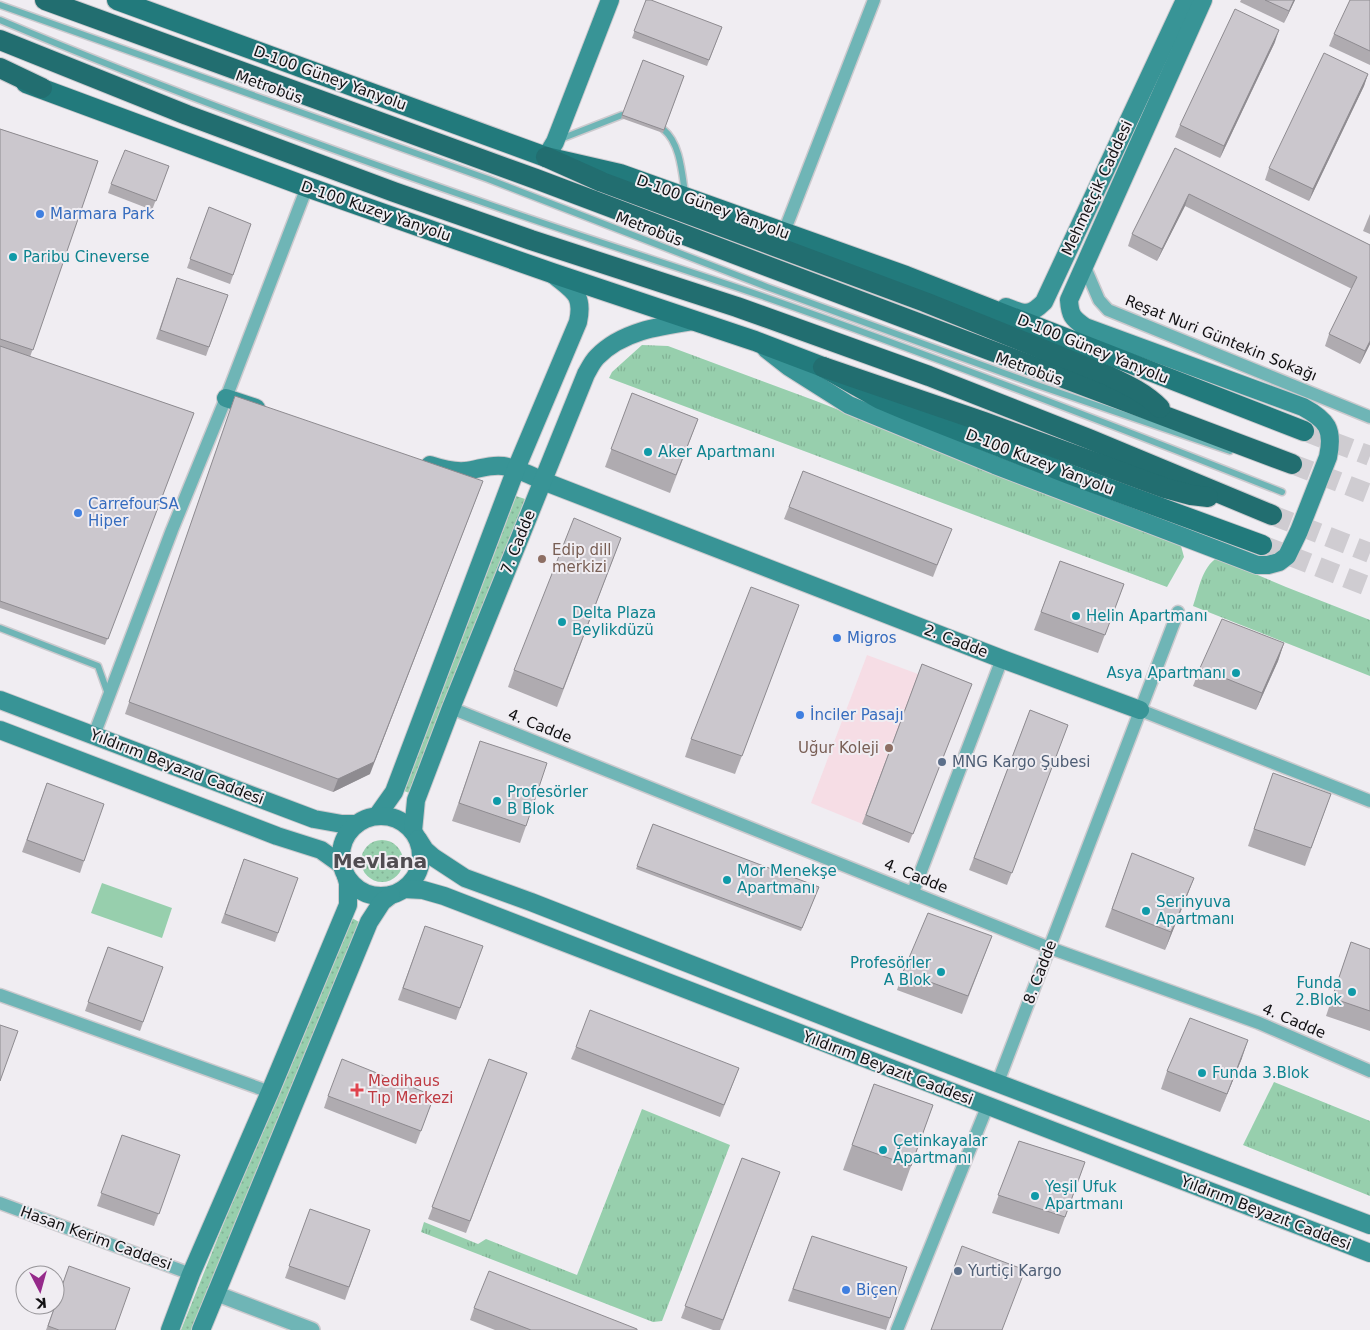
<svg xmlns="http://www.w3.org/2000/svg" width="1370" height="1330" font-family="'DejaVu Sans',sans-serif">
<style>
.education{fill:#f6dde5}
.grass{fill:url(#grass-dots)}
.park{fill:url(#park-tufts)}
.garden{fill:#97cfad}
.lines{fill:none;stroke-linecap:round;stroke-linejoin:round}
.primary-tunnel{stroke:#cfccd1;stroke-width:20;stroke-dasharray:20 10;stroke-linecap:butt}
.trunk-tunnel{stroke:#cfccd1;stroke-width:20;stroke-dasharray:20 10;stroke-linecap:butt}
.service-casing{stroke:#cccace;stroke-width:9}
.minor-casing{stroke:#cccace;stroke-width:15}
.tertiary-casing{stroke:#cccace;stroke-width:18}
.secondary-casing{stroke:#cccace;stroke-width:20}
.primary-casing{stroke:#cccace;stroke-width:22}
.trunk-casing{stroke:#cccace;stroke-width:22}
.service{stroke:#6fb5b6;stroke-width:6}
.minor{stroke:#6fb5b6;stroke-width:12}
.tertiary{stroke:#6fb5b6;stroke-width:15}
.secondary{stroke:#389496;stroke-width:18}
.primary{stroke:#227a7c;stroke-width:20}
.trunk{stroke:#226e70;stroke-width:20}
.wall{fill:#afabb0}
.shaded-wall{fill:#8e8b90}
.building{fill:#cbc7cd;stroke:#8e8b90}
.shop-dot{fill:#3f7fe0;stroke:#f0edf2;stroke-width:2}
.culture-dot{fill:#0f9aa8;stroke:#f0edf2;stroke-width:2}
.education-dot{fill:#8d6e63;stroke:#f0edf2;stroke-width:2}
.service-dot{fill:#5c6f8a;stroke:#f0edf2;stroke-width:2}
.health-dot{fill:#e0444e;stroke:#f0edf2;stroke-width:2}
.labels{text-anchor:middle;stroke-width:4;stroke-linejoin:round;paint-order:stroke}
.street-label{font-size:15px;fill:#121113;stroke:#f0edf2}
.shop-label{font-size:15px;fill:#366cbe;stroke:#f0edf2;text-anchor:start}
.culture-label{font-size:15px;fill:#0d838f;stroke:#f0edf2;text-anchor:start}
.education-label{font-size:15px;fill:#785e54;stroke:#f0edf2;text-anchor:start}
.service-label{font-size:15px;fill:#4e5e75;stroke:#f0edf2;text-anchor:start}
.health-label{font-size:15px;fill:#be3a42;stroke:#f0edf2;text-anchor:start}
.district-label{font-size:20px;font-weight:bold;fill:#504c51;stroke:#f0edf2}
</style>
<defs>
<pattern id="grass-dots" width="8" height="8" patternUnits="userSpaceOnUse" patternTransform="scale(1.25)"><rect width="8" height="8" fill="#97cfad"/><path d="M2 2h.1M6 6h.1" fill="none" stroke="#81b194" stroke-width="1.8" stroke-linecap="round"/></pattern>
<pattern id="park-tufts" width="24" height="20" patternUnits="userSpaceOnUse" patternTransform="scale(1.25)"><rect width="24" height="20" fill="#97cfad"/><path d="M3 7l-1-3M5 7V3M7 7l1-3M15 17l-1-3M17 17v-4M19 17l1-3" fill="none" stroke="#81b194"/></pattern>
</defs>
<rect width="100%" height="100%" fill="#f0edf2"/>
<!-- education -->
<polygon class="education" points="867,655 969,693 909,843 811,803"/>
<!-- grass -->
<g class="grass">
<polygon points="516,496 525,499 412,794 404,791"/>
<circle cx="382" cy="861" r="21"/>
<polygon points="352,918 359,922 192,1330 181,1330 299,1035"/>
</g>
<!-- park -->
<g class="park">
<polygon points="642,345 668,346 816,401 1159,536 1181,546 1184,557 1167,587 609,378 612,372"/>
<path d="M1217 558 1286 587 1370 620V676L1193 606C1199 589 1202 567 1217 558Z"/>
<polygon points="1274,1082 1370,1121 1370,1196 1243,1145"/>
<polygon points="642,1109 730,1145 662,1321 653,1322 421,1232 424,1222 478,1244 486,1239 577,1275"/>
</g>
<!-- garden -->
<polygon class="garden" points="102,883 172,908 162,938 91,913"/>
<g class="lines">
<!-- primary-tunnel -->
<g class="primary-tunnel">
<polyline points="1304,431 1370,456"/>
<polyline points="1262,545 1370,587"/>
</g>
<!-- trunk-tunnel -->
<g class="trunk-tunnel">
<polyline points="1292,464 1370,494"/>
<polyline points="1272,515 1370,553"/>
</g>
<defs>
<g id="service">
<polyline points="0,5 488,179 767,287 1037,385 1230,451"/>
<path d="M0 20C158 87 320 146 482 202 575 235 669 264 762 296 937 357 1110 424 1282 492"/>
<path d="M664 130C680 143 682 173 685 193"/>
<polyline points="558,140 622,115"/>
<polyline points="0,628 98,666 108,694"/>
</g>
<g id="minor">
<polyline points="784,232 874,0"/>
<polyline points="1084,265 1099,300 1108,310 1370,417"/>
<polyline points="451,708 1050,948 1259,1023 1370,1071"/>
<polyline points="1140,710 1370,801"/>
<polyline points="94,735 172,530 226,398 307,187"/>
<polyline points="913,892 1002,659"/>
<polyline points="0,995 270,1092"/>
<polyline points="998,1082 1178,612"/>
<polyline points="0,1203 191,1274"/>
<polyline points="897,1330 987,1107"/>
</g>
<polyline id="tertiary" points="215,1293 312,1330"/>
<g id="secondary">
<polyline points="546,157 555,142 610,0"/>
<path d="M1006 307C1024 314 1029 317 1044 302L1185 0"/>
<path d="M766 349 789 367 849 405 995 465 1257 565H1268L1279 562 1287 556 1299 531 1328 457C1334 429 1327 420 1303 407L1085 327C1072 318 1070 315 1069 300L1203 0"/>
<polyline points="226,398 256,408"/>
<path d="M430 465C442 469 453 472 465 471 478 470 489 464 503 466 517 468 530 475 543 481L1002 659 1140 710"/>
<polyline points="0,700 314,819 342,824 357,824"/>
<polyline points="0,730 277,836 321,850 342,865"/>
<path d="M377 816 394 792 516 469 578 322C584 294 573 291 554 275"/>
<circle cx="381" cy="856" r="40"/>
<path d="M413 831 416 800 451 708 586 374C589 369 592 362 597 357 622 331 660 326 694 321"/>
<polyline points="418,839 425,850 433,857 465,878 531,902 869,1034 1370,1225"/>
<polyline points="404,889 423,890 444,896 1370,1253"/>
<polyline points="170,1330 191,1274 270,1092 348,905 348,883 346,876"/>
<polyline points="201,1330 369,922 382,902 391,895"/>
</g>
<g id="primary">
<polyline points="117,0 546,157 620,174 906,276 1304,431"/>
<polyline points="26,83 307,187 552,273 755,341 823,367 880,399 911,412 1069,474 1262,545"/>
</g>
<g id="trunk">
<polyline points="45,0 536,179 1292,464"/>
<polyline points="0,40 187,115 394,192 531,240 737,307 929,376 1089,439 1272,515"/>
<polyline points="0,68 42,88"/>
<path d="M546 157 602 182 925 302 1109 376C1128 385 1145 393 1160 408"/>
<polyline points="823,367 984,422 1165,488 1191,495 1208,497"/>
</g>
</defs>
<!-- service casing -->
<use href="#service" class="service-casing"/>
<!-- minor casing -->
<use href="#minor" class="minor-casing"/>
<!-- tertiary casing -->
<use href="#tertiary" class="tertiary-casing"/>
<!-- secondary casing -->
<use href="#secondary" class="secondary-casing"/>
<!-- primary casing -->
<use href="#primary" class="primary-casing"/>
<!-- trunk casing -->
<use href="#trunk" class="trunk-casing"/>
<!-- service -->
<use href="#service" class="service"/>
<!-- minor -->
<use href="#minor" class="minor"/>
<!-- tertiary -->
<use href="#tertiary" class="tertiary"/>
<!-- secondary -->
<use href="#secondary" class="secondary"/>
<!-- primary -->
<use href="#primary" class="primary"/>
<!-- trunk -->
<use href="#trunk" class="trunk"/>
</g>
<!-- wall -->
<g class="wall">
<polygon points="646,0 722,27 707,66 632,38"/>
<polygon points="1241,0 1295,0 1284,23 1240,2"/>
<polygon points="1370,0 1370,65 1329,46 1334,34"/>
<polygon points="1275,42 1220,158 1175,137 1180,125"/>
<polygon points="643,60 684,76 663,133 621,118"/>
<polygon points="1368,74 1364,86 1309,201 1265,180 1269,168"/>
<polygon points="0,129 98,161 30,357 194,413 105,645 0,608"/>
<polygon points="1175,148 1370,245 1370,344 1360,364 1325,346 1329,334 1352,289 1185,206 1157,261 1128,246 1132,234"/>
<polygon points="169,166 152,210 108,193 111,184"/>
<polygon points="209,207 251,224 230,284 187,268"/>
<polygon points="1370,214 1370,234 1363,231"/>
<polygon points="177,278 228,295 206,356 156,339"/>
<polygon points="632,393 698,419 670,493 605,467"/>
<polygon points="235,396 370,774 333,792 125,714"/>
<polygon points="803,471 947,541 933,577 784,519"/>
<polygon points="621,538 557,707 508,687 514,670"/>
<polygon points="1060,561 1124,584 1098,653 1034,630"/>
<polygon points="799,605 735,774 685,757 691,739"/>
<polygon points="1284,643 1278,661 1256,710 1193,686 1200,668"/>
<polygon points="922,664 972,684 909,843 862,824"/>
<polygon points="1030,710 1068,725 1007,885 969,870"/>
<polygon points="480,741 526,826 520,843 452,821"/>
<polygon points="1273,773 1331,794 1305,866 1248,846"/>
<polygon points="47,783 84,861 80,873 22,852"/>
<polygon points="653,824 819,887 801,931 636,869"/>
<polygon points="1132,853 1194,878 1165,950 1105,927"/>
<polygon points="244,859 298,878 275,942 221,923"/>
<polygon points="425,926 483,946 456,1020 398,1000"/>
<polygon points="992,936 962,1014 897,990 903,972"/>
<polygon points="1351,942 1370,949 1370,1031 1326,1016"/>
<polygon points="108,947 163,967 140,1031 85,1011"/>
<polygon points="576,1047 739,1068 720,1117 571,1059"/>
<polygon points="1242,1058 1220,1112 1161,1089 1167,1071"/>
<polygon points="489,1059 527,1073 466,1233 428,1219"/>
<polygon points="874,1084 933,1105 902,1191 843,1170"/>
<polygon points="328,1096 434,1096 416,1144 324,1108"/>
<polygon points="122,1135 180,1155 154,1226 97,1206"/>
<polygon points="1019,1141 1085,1162 1059,1234 992,1213"/>
<polygon points="742,1158 780,1172 720,1330 713,1330 681,1318"/>
<polygon points="310,1209 370,1230 345,1300 285,1278"/>
<polygon points="812,1236 890,1318 886,1330 788,1301"/>
<polygon points="69,1266 115,1330 46,1330"/>
<polygon points="474,1308 637,1330 495,1330 470,1320"/>
</g>
<!-- shaded-wall -->
<g class="shaded-wall">
<polygon points="1294,0 1295,0 1284,23 1289,11"/>
<polygon points="1279,30 1275,42 1220,158 1224,146"/>
<polygon points="1368,74 1364,86 1309,201 1313,189"/>
<polygon points="1189,194 1185,206 1157,261 1162,249"/>
<polygon points="1370,341 1370,344 1360,364 1365,351"/>
<polygon points="483,481 370,774 333,792 338,779"/>
<polygon points="1284,643 1278,661 1256,710 1262,693"/>
<polygon points="1194,878 1187,896 1165,950 1171,932"/>
<polygon points="1248,1040 1242,1058 1220,1112"/>
</g>
<!-- building -->
<g class="building">
<polygon points="646,0 651,0 722,27 709,60 634,31"/>
<polygon points="1265,0 1294,0 1289,11"/>
<polygon points="1350,0 1370,0 1370,51 1334,34"/>
<polygon points="1235,9 1279,30 1224,146 1180,125"/>
<polygon points="1324,53 1368,74 1313,189 1269,168"/>
<polygon points="643,60 684,76 664,130 622,115"/>
<polygon points="0,129 98,161 33,350 0,339"/>
<polygon points="1175,148 1370,245 1370,341 1365,351 1329,334 1357,277 1189,194 1162,249 1132,234"/>
<polygon points="125,150 169,166 156,201 111,184"/>
<polygon points="209,207 251,224 233,275 190,259"/>
<polygon points="177,278 228,295 209,347 160,330"/>
<polygon points="0,346 194,413 108,639 0,601"/>
<polygon points="632,393 698,419 676,475 611,449"/>
<polygon points="235,396 483,481 374,762 338,779 129,702"/>
<polygon points="803,471 952,529 937,565 789,507"/>
<polygon points="574,518 621,538 563,689 514,670"/>
<polygon points="1060,561 1124,584 1105,635 1041,612"/>
<polygon points="751,587 799,605 742,756 691,739"/>
<polygon points="1222,619 1284,643 1262,693 1200,668"/>
<polygon points="922,664 972,684 913,834 866,815"/>
<polygon points="1030,710 1068,725 1012,873 974,858"/>
<polygon points="480,741 547,763 526,826 459,803"/>
<polygon points="1273,773 1331,794 1311,848 1254,829"/>
<polygon points="47,783 104,804 84,861 27,840"/>
<polygon points="653,824 819,887 802,928 637,866"/>
<polygon points="1132,853 1194,878 1171,932 1112,909"/>
<polygon points="244,859 298,878 278,933 225,914"/>
<polygon points="928,913 992,936 968,996 903,972"/>
<polygon points="425,926 483,946 460,1008 403,988"/>
<polygon points="1351,942 1370,949 1370,1011 1332,998"/>
<polygon points="108,947 163,967 143,1022 88,1002"/>
<polygon points="590,1010 739,1068 724,1105 576,1047"/>
<polygon points="1190,1018 1248,1040 1227,1094 1167,1071"/>
<polygon points="0,1025 18,1031 0,1081"/>
<polygon points="342,1059 434,1096 421,1131 328,1096"/>
<polygon points="489,1059 527,1073 470,1221 432,1207"/>
<polygon points="874,1084 933,1105 911,1166 852,1145"/>
<polygon points="122,1135 180,1155 159,1214 101,1193"/>
<polygon points="1019,1141 1085,1162 1065,1217 998,1195"/>
<polygon points="742,1158 780,1172 723,1320 685,1306"/>
<polygon points="310,1209 370,1230 349,1287 289,1266"/>
<polygon points="812,1236 907,1267 890,1318 793,1289"/>
<polygon points="962,1246 1025,1270 1002,1330 931,1330"/>
<polygon points="69,1266 130,1288 115,1330 59,1330 48,1326"/>
<polygon points="489,1271 637,1329 637,1330 531,1330 474,1308"/>
</g>
<!-- markers -->
<g class="shop-dot">
<circle cx="40" cy="214" r="5"/>
<circle cx="78" cy="513" r="5"/>
<circle cx="837" cy="638" r="5"/>
<circle cx="800" cy="715" r="5"/>
<circle cx="846" cy="1290" r="5"/>
</g>
<g class="culture-dot">
<circle cx="13" cy="257" r="5"/>
<circle cx="648" cy="452" r="5"/>
<circle cx="1076" cy="616" r="5"/>
<circle cx="562" cy="622" r="5"/>
<circle cx="1236" cy="673" r="5"/>
<circle cx="497" cy="801" r="5"/>
<circle cx="727" cy="880" r="5"/>
<circle cx="1146" cy="911" r="5"/>
<circle cx="941" cy="972" r="5"/>
<circle cx="1352" cy="992" r="5"/>
<circle cx="1202" cy="1073" r="5"/>
<circle cx="883" cy="1150" r="5"/>
<circle cx="1035" cy="1196" r="5"/>
</g>
<g class="education-dot">
<circle cx="542" cy="559" r="5"/>
<circle cx="889" cy="748" r="5"/>
</g>
<g class="service-dot">
<circle cx="942" cy="762" r="5"/>
<circle cx="958" cy="1271" r="5"/>
</g>
<path class="health-dot" d="M354.5 1082.5h5v5h5v5h-5v5h-5v-5h-5v-5h5z"/>
<g class="labels">
<!-- street labels -->
<g class="street-label">
<text transform="translate(330 78) rotate(20)" y="5">D-100 Güney Yanyolu</text>
<text transform="translate(269 87) rotate(20)" y="5">Metrobüs</text>
<text transform="translate(1097 188) rotate(-65)" y="5">Mehmetçik Caddesi</text>
<text transform="translate(713 207) rotate(20)" y="5">D-100 Güney Yanyolu</text>
<text transform="translate(376 211) rotate(19)" y="5">D-100 Kuzey Yanyolu</text>
<text transform="translate(649 229) rotate(21)" y="5">Metrobüs</text>
<text transform="translate(1221 338) rotate(22)" y="5">Reşat Nuri Güntekin Sokağı</text>
<text transform="translate(1093 349) rotate(22)" y="5">D-100 Güney Yanyolu</text>
<text transform="translate(1029 369) rotate(20)" y="5">Metrobüs</text>
<text transform="translate(1040 462) rotate(21)" y="5">D-100 Kuzey Yanyolu</text>
<text transform="translate(518 542) rotate(-68)" y="5">7. Cadde</text>
<text transform="translate(956 641) rotate(21)" y="5">2. Cadde</text>
<text transform="translate(540 726) rotate(22)" y="5">4. Cadde</text>
<text transform="translate(177 767) rotate(21)" y="5">Yıldırım Beyazıd Caddesi</text>
<text transform="translate(916 876) rotate(22)" y="5">4. Cadde</text>
<text transform="translate(1040 972) rotate(-69)" y="5">8. Cadde</text>
<text transform="translate(1294 1021) rotate(23)" y="5">4. Cadde</text>
<text transform="translate(888 1068) rotate(21)" y="5">Yıldırım Beyazıt Caddesi</text>
<text transform="translate(1266 1213) rotate(21)" y="5">Yıldırım Beyazıt Caddesi</text>
<text transform="translate(96 1238) rotate(20)" y="5">Hasan Kerim Caddesi</text>
</g>
<!-- shop labels -->
<g class="shop-label">
<text x="50" y="219">Marmara Park</text>
<text x="88" y="509">CarrefourSA<tspan x="88" dy="17">Hiper</tspan></text>
<text x="847" y="643">Migros</text>
<text x="810" y="720">İnciler Pasajı</text>
<text x="856" y="1295">Biçen</text>
</g>
<!-- culture labels -->
<g class="culture-label">
<text x="23" y="262">Paribu Cineverse</text>
<text x="658" y="457">Aker Apartmanı</text>
<text x="572" y="618">Delta Plaza<tspan x="572" dy="17">Beylikdüzü</tspan></text>
<text x="1086" y="621">Helin Apartmanı</text>
<text x="1226" y="678" text-anchor="end">Asya Apartmanı</text>
<text x="507" y="797">Profesörler<tspan x="507" dy="17">B Blok</tspan></text>
<text x="737" y="876">Mor Menekşe<tspan x="737" dy="17">Apartmanı</tspan></text>
<text x="1156" y="907">Serinyuva<tspan x="1156" dy="17">Apartmanı</tspan></text>
<text x="931" y="968" text-anchor="end">Profesörler<tspan x="931" dy="17">A Blok</tspan></text>
<text x="1342" y="988" text-anchor="end">Funda<tspan x="1342" dy="17">2.Blok</tspan></text>
<text x="1212" y="1078">Funda 3.Blok</text>
<text x="893" y="1146">Çetinkayalar<tspan x="893" dy="17">Apartmanı</tspan></text>
<text x="1045" y="1192">Yeşil Ufuk<tspan x="1045" dy="17">Apartmanı</tspan></text>
</g>
<!-- education labels -->
<g class="education-label">
<text x="552" y="555">Edip dill<tspan x="552" dy="17">merkizi</tspan></text>
<text x="879" y="753" text-anchor="end">Uğur Koleji</text>
</g>
<!-- service labels -->
<g class="service-label">
<text x="952" y="767">MNG Kargo Şubesi</text>
<text x="968" y="1276">Yurtiçi Kargo</text>
</g>
<!-- health labels -->
<g class="health-label">
<text x="368" y="1086">Medihaus<tspan x="368" dy="17">Tıp Merkezi</tspan></text>
</g>
<!-- district labels -->
<g class="district-label">
<text x="380" y="868">Mevlana</text>
</g>
</g>
<!-- north arrow -->
<g transform="translate(40 1290) rotate(174)"><circle r="24" fill="#f0edf2" stroke="#979599"/>
<path d="M0-4L9 19L0 12L-9 19Z" fill="#95298a"/>
<text y="-8" font-size="14" font-weight="bold" text-anchor="middle" fill="#121113">K</text>
</g>
</svg>
